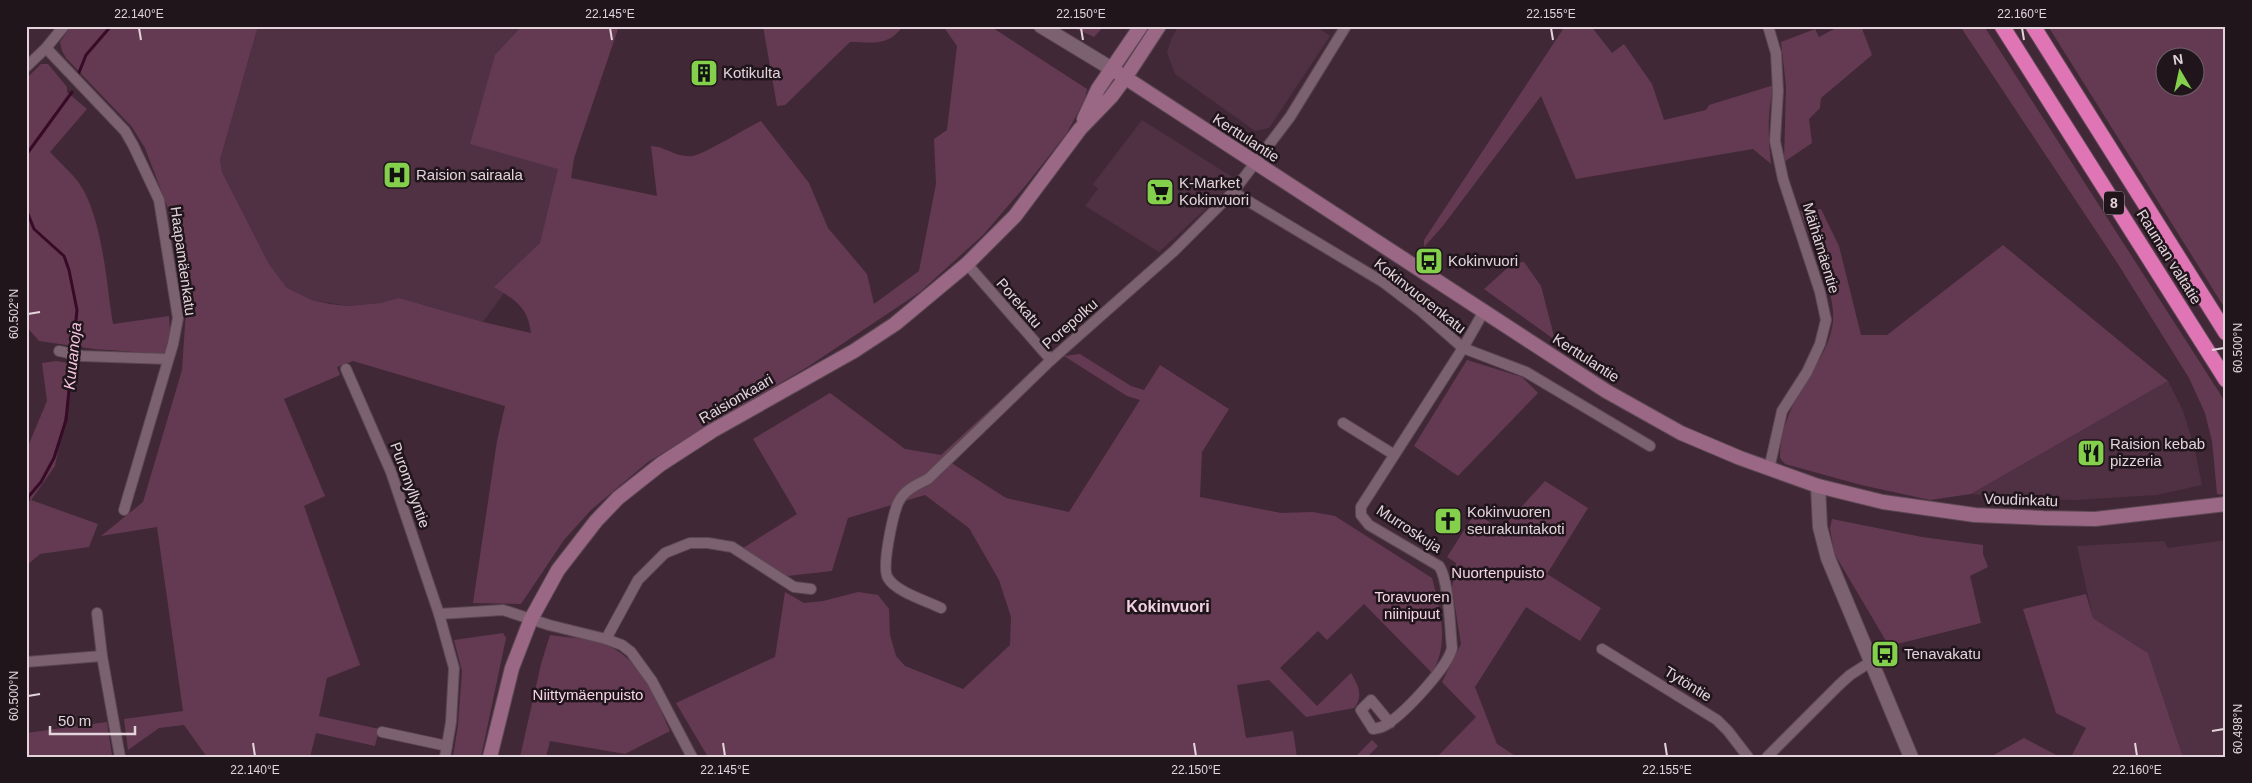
<svg xmlns="http://www.w3.org/2000/svg" width="2252" height="783" font-family="Arial,sans-serif">
<style>
.built{fill:#4f3143}
.green{fill:#643a53;fill-rule:evenodd}
.lines{fill:none;stroke-linecap:round;stroke-linejoin:round}
.stream{stroke:#370a28;stroke-width:3}
.minor-casing{stroke:#5b4752;stroke-width:12}
.tertiary-casing{stroke:#5b4752;stroke-width:16}
.secondary-casing{stroke:#5b4752;stroke-width:16}
.motorway-casing{stroke:#5b4752;stroke-width:17}
.minor{stroke:#7c6170;stroke-width:10}
.tertiary{stroke:#7c6170;stroke-width:14}
.secondary{stroke:#9a6785;stroke-width:14}
.motorway{stroke:#df75b5;stroke-width:15}
.ticks{fill:none;stroke:#e3d4dc;stroke-width:2}
.labels{text-anchor:middle;stroke-width:5;stroke-linejoin:round;paint-order:stroke}
.shield{fill:#20151b;stroke:#a89ba2;stroke-width:1}
.shield-label{font-size:14px;font-weight:bold;fill:#e3d4dc}
.poi-label{font-size:15px;fill:#e3d4dc;stroke:#20151b;text-anchor:start}
.street-label{font-size:15px;fill:#e3d4dc;stroke:#20151b}
.park-label{font-size:15px;fill:#f7d5e7;stroke:#20151b}
.water-label{font-size:16px;font-style:italic;fill:#f5c4df;stroke:#20151b}
.neighbourhood-label{font-size:16px;font-weight:bold;fill:#f0d0e1;stroke:#20151b}
.neatline{fill:none;stroke:#e3d4dc;stroke-width:2}
.ticks-label{font-size:12px;text-anchor:middle;fill:#e3d4dc}
</style>
<rect width="100%" height="100%" fill="#402836"/>
<!-- built -->
<g class="built">
<polygon points="258,26 619,26 574,158 570,178 540,243 483,322 399,298 380,303 348,306 312,300 287,288 269,264 222,172 220,160"/>
<polygon points="1179,26 1316,26 1330,36 1269,128 1255,131 1175,74 1167,53 1172,37"/>
<polygon points="1142,120 1237,180 1159,252 1085,206 1098,189 1093,184"/>
<polygon points="2168,381 2183,411 2194,446 2202,485 2157,495 2077,500 2006,498 1971,494"/>
<polygon points="2226,540 2226,757 2183,757 2148,653 2093,618 2077,546 2164,541 2168,548"/>
</g>
<!-- green -->
<g class="green">
<path d="M71 26H258L220 160 222 172 269 264 287 288 312 300 330 304 348 306 380 303 399 298 483 322 531 333C528 307 515 300 494 287L540 243 558 169 470 144 495 55 522 26H619L574 158 571 178 657 196 651 146C664 146 677 158 692 156 703 155 748 127 761 121L809 183 828 228 867 274 874 304 919 271 936 184 934 139 947 130 957 46 943 26H990L1087 89 1085 99 1067 133 1026 185 984 234 920 292 809 366 648 462 591 510 564 540 521 604 473 603 497 441 505 406 353 361 337 367 340 375 284 399 325 496 304 506 360 665 327 678 319 716 379 729 375 746 316 733 310 757H207L184 725 159 728 128 750 124 719 183 711 157 527 101 536 143 502 182 370 186 310 172 219 145 148 132 127 66 58 62 51 60 42Z"/>
<path d="M763 26H903C888 47 873 42 850 42L785 105 777 106Z"/>
<polygon points="1070,26 1104,26 1094,37"/>
<path d="M1565 26H1591L1612 53 1624 44 1652 84 1664 120 1706 110 1709 105 1774 85C1767 114 1768 134 1771 164L1753 149 1576 179 1541 96 1442 227 1424 247V240Z"/>
<polygon points="1840,26 1861,26 1872,55 1821,98 1820,108 1809,119 1812,143 1784,162 1786,86 1781,42 1815,29 1819,37"/>
<polygon points="1960,26 1984,26 2226,403 2226,495 2217,494 2212,441 2205,413 2189,378 2118,264"/>
<path d="M2048 26H2226V310ZM2164 58H2194V88H2164Z"/>
<path d="M41 64H48L67 87V92L87 109 50 152C59 162 71 172 79 183 103 218 106 283 113 324L169 316 170 331 165 354 94 349 39 341 26 326V79Z"/>
<path d="M1821 209 1839 246 1861 335H1887L2003 245 2168 381 1971 494 1930 500 1861 485 1785 464 1780 458C1780 425 1796 397 1813 370 1823 354 1831 340 1833 321 1836 292 1810 239 1800 211Z"/>
<polygon points="1524,262 1541,286 1555,340 1484,289 1513,263"/>
<path d="M1080 354 1131 386 1144 390 1160 365 1229 409 1202 452 1200 497 1281 513 1313 512 1335 516 1432 578C1440 609 1450 643 1432 673L1364 604 1327 640 1318 631 1280 668 1317 706 1351 673C1358 685 1364 696 1354 708L1306 717 1269 680 1237 685 1246 738 1293 731 1297 757H708L676 703 775 657 785 592 804 603 823 601 858 592 878 595 889 609 890 635 896 656 905 666 963 689 1010 645 1011 617 999 580 969 528 925 495 848 518 832 571 787 576 740 550 797 514 753 439 830 393 905 449 941 455 1031 372 1034 384 950 462 1006 498 1069 512 1140 400 1127 396 1064 356Z"/>
<polygon points="1467,360 1522,377 1538,393 1458,476 1414,446"/>
<polygon points="56,361 75,364 55,466 31,500 98,524 89,547 40,554 26,566 26,451 47,401 42,363"/>
<polygon points="1545,481 1588,508 1547,574 1601,608 1580,641 1526,607 1475,687 1497,744 1517,757 1437,757 1476,717 1442,682 1461,644 1452,588 1456,563 1447,557 1475,513 1501,529"/>
<polygon points="1832,519 1922,537 1983,545 1983,554 1988,567 1970,576 1981,623 1889,646 1834,553 1830,528"/>
<polygon points="2086,594 2093,618 2148,653 2183,757 2071,757 2086,728 2056,713 2023,609"/>
<polygon points="503,633 506,638 481,757 453,757 458,725 462,671 454,640"/>
<path d="M550 635C570 638 594 638 611 647 644 664 656 700 670 731L625 754 550 741 546 757H520L541 664Z"/>
<polygon points="107,722 112,756 26,757 26,733"/>
<polygon points="2024,738 2060,757 1990,757"/>
<polygon points="1372,740 1378,746 1367,757 1355,757"/>
</g>
<g class="lines">
<!-- stream -->
<g class="stream">
<polyline points="78,75 86,55 111,26"/>
<polyline points="26,155 72,92"/>
<polyline points="26,209 34,229 64,256 69,270 77,310 66,420 54,458 41,482 29,496 26,509"/>
</g>
<defs>
<g id="minor">
<polyline points="1346,26 1290,117 1233,192 1383,282 1421,311 1463,348 1526,372 1650,446"/>
<polyline points="1768,26 1776,53 1778,91 1775,141 1783,179 1820,292 1826,320 1820,344 1807,372 1782,411 1769,469"/>
<polyline points="46,48 125,131 133,145 159,200 178,318 173,344 124,510"/>
<polyline points="26,67 46,48 64,26"/>
<polyline points="967,264 1051,360"/>
<polyline points="59,351 82,356 168,359"/>
<polyline points="346,369 391,472 439,614 503,610 549,625 606,639 622,645 631,652 652,681 692,757"/>
<polyline points="1343,423 1393,454"/>
<path d="M941 608C927 601 896 592 888 578 881 568 893 515 898 503 904 490 916 485 928 479L1051 360 1174 251 1233 192"/>
<polyline points="97,613 102,656 120,757"/>
<polyline points="439,614 454,668 451,722 445,757"/>
<polyline points="606,639 638,580 665,553 690,543 708,543 732,547 794,587 811,589"/>
<polyline points="1602,649 1717,720 1728,731 1748,757"/>
<polyline points="26,662 102,656"/>
<path d="M1390 723 1371 700 1361 710 1373 729C1379 728 1385 727 1390 722 1407 710 1448 667 1452 648 1450 629 1449 580 1439 566L1369 525 1361 515V507L1463 348 1484 311"/>
<polyline points="382,732 447,746"/>
<polyline points="1767,757 1839,685 1850,675 1872,661"/>
</g>
<g id="tertiary">
<polyline points="1041,26 1112,69"/>
<polyline points="1818,486 1820,527 1828,558 1911,757"/>
</g>
<g id="secondary">
<polyline points="1112,69 1606,391 1681,433 1740,458 1818,486 1883,502 1975,515 2043,518 2095,519 2226,504"/>
<polyline points="1084,119 1098,89 1141,26"/>
<polyline points="490,757 512,668 531,619 558,570 596,521 618,498 661,464 712,431 854,351 895,324 967,264 1015,216 1080,129 1111,97 1125,78 1159,26"/>
</g>
<g id="motorway">
<polyline points="2002,26 2226,380"/>
<polyline points="2033,26 2226,333"/>
</g>
</defs>
<!-- minor casing -->
<use href="#minor" class="minor-casing"/>
<!-- tertiary casing -->
<use href="#tertiary" class="tertiary-casing"/>
<!-- secondary casing -->
<use href="#secondary" class="secondary-casing"/>
<!-- motorway casing -->
<use href="#motorway" class="motorway-casing"/>
<!-- minor -->
<use href="#minor" class="minor"/>
<!-- tertiary -->
<use href="#tertiary" class="tertiary"/>
<!-- secondary -->
<use href="#secondary" class="secondary"/>
<!-- motorway -->
<use href="#motorway" class="motorway"/>
</g>
<!-- ticks -->
<path class="ticks" d="M139 28 141 40M610 28 612 40M1081 28 1083 40M1551 28 1553 40M2022 28 2024 40M28 314 40 312M2212 350 2224 348M28 696 40 694M2212 731 2224 729M253 743 255 756M723 743 725 756M1194 743 1196 756M1665 743 1667 756M2135 743 2137 756"/>
<!-- icons -->
<defs>
<symbol id="building-square" viewBox="-11 -11 22 22"><rect x="-9" y="-9" width="18" height="18" rx="4" fill="#84d04d" stroke="#20151b"/><path d="M-4-6H4V6H1V3H-1V6H-4ZM-2.5-4.3h1.7v1.8h-1.7ZM.8-4.3h1.7v1.8H.8ZM-2.5-1h1.7V.8h-1.7ZM.8-1h1.7V.8H.8Z" fill="#111"/></symbol>
<symbol id="hospital-square" viewBox="-11 -11 22 22"><rect x="-9" y="-9" width="18" height="18" rx="4" fill="#84d04d" stroke="#20151b"/><path d="M-5-5h3v3.5h4V-5h3V5h-3V1.5h-4V5h-3Z" fill="#111"/></symbol>
<symbol id="supermarket-square" viewBox="-11 -11 22 22"><rect x="-9" y="-9" width="18" height="18" rx="4" fill="#84d04d" stroke="#20151b"/><path d="M-6-5.5h2.5l.6 2H6L4.5 2H-2.5L-4.4-4H-6ZM-1.5 3.2a1.3 1.3 0 1 0 .1 0ZM3 3.2a1.3 1.3 0 1 0 .1 0Z" fill="#111"/></symbol>
<symbol id="bus-square" viewBox="-11 -11 22 22"><rect x="-9" y="-9" width="18" height="18" rx="4" fill="#84d04d" stroke="#20151b"/><path d="M-5-6H5V4H4V6H2V4H-2V6H-4V4H-5ZM-3.5-4V0h7V-4ZM-3.5 1.2v1.5H-2V1.2ZM2 1.2v1.5H3.5V1.2Z" fill="#111"/></symbol>
<symbol id="restaurant-square" viewBox="-11 -11 22 22"><rect x="-9" y="-9" width="18" height="18" rx="4" fill="#84d04d" stroke="#20151b"/><path d="M-5-6h1v4h1v-4h1v4h1v-4h1v5L-1.5 .5V6h-2V.5L-5-1ZM5-6V6H3V1.5H1.5Q1.5-4 5-6Z" fill="#111"/></symbol>
<symbol id="church-square" viewBox="-11 -11 22 22"><rect x="-9" y="-9" width="18" height="18" rx="4" fill="#84d04d" stroke="#20151b"/><path d="M-1.2-6h2.4v3.5h3.3v2.4h-3.3V6h-2.4V-.1h-3.3v-2.4h3.3Z" fill="#111"/></symbol>
</defs>
<g fill-rule="evenodd">
<use href="#building-square" x="688" y="57" width="32" height="32"/>
<use href="#hospital-square" x="381" y="159" width="32" height="32"/>
<use href="#supermarket-square" x="1144" y="176" width="32" height="32"/>
<use href="#bus-square" x="1413" y="245" width="32" height="32"/>
<use href="#restaurant-square" x="2075" y="437" width="32" height="32"/>
<use href="#church-square" x="1432" y="505" width="32" height="32"/>
<use href="#bus-square" x="1869" y="638" width="32" height="32"/>
</g>
<g class="labels">
<!-- shield labels -->
<rect class="shield" x="2104" y="191.5" width="20" height="23" rx="4"/>
<g class="shield-label">
<text x="2114" y="208">8</text>
</g>
<!-- poi labels -->
<g class="poi-label">
<text x="723" y="78">Kotikulta</text>
<text x="416" y="180">Raision sairaala</text>
<text x="1179" y="188">K-Market<tspan x="1179" dy="17">Kokinvuori</tspan></text>
<text x="1448" y="266">Kokinvuori</text>
<text x="2110" y="449">Raision kebab<tspan x="2110" dy="17">pizzeria</tspan></text>
<text x="1467" y="517">Kokinvuoren<tspan x="1467" dy="17">seurakuntakoti</tspan></text>
<text x="1904" y="659">Tenavakatu</text>
</g>
<!-- street labels -->
<g class="street-label">
<text transform="translate(1246 138) rotate(33)" y="5">Kerttulantie</text>
<text transform="translate(1821 248) rotate(73)" y="5">Mäihämäentie</text>
<text transform="translate(2169 257) rotate(58)" y="5">Rauman valtatie</text>
<text transform="translate(183 261) rotate(82)" y="5">Haapamäenkatu</text>
<text transform="translate(1420 296) rotate(38)" y="5">Kokinvuorenkatu</text>
<text transform="translate(1019 303) rotate(49)" y="5">Porekatu</text>
<text transform="translate(1070 324) rotate(-41)" y="5">Porepolku</text>
<text transform="translate(1586 358) rotate(33)" y="5">Kerttulantie</text>
<text transform="translate(736 399) rotate(-30)" y="5">Raisionkaari</text>
<text transform="translate(410 485) rotate(70)" y="5">Puromyllyntie</text>
<text transform="translate(2021 500) rotate(2)" y="5">Voudinkatu</text>
<text transform="translate(1409 529) rotate(33)" y="5">Murroskuja</text>
<text transform="translate(1688 684) rotate(32)" y="5">Tytöntie</text>
</g>
<!-- park labels -->
<g class="park-label">
<text x="1498" y="578">Nuortenpuisto</text>
<text x="1412" y="602">Toravuoren<tspan x="1412" dy="17">niinipuut</tspan></text>
<text x="588" y="700">Niittymäenpuisto</text>
</g>
<!-- water labels -->
<g class="water-label">
<text transform="translate(72 356) rotate(-84)" y="6">Kuuanoja</text>
</g>
<!-- neighbourhood labels -->
<g class="neighbourhood-label">
<text x="1168" y="612">Kokinvuori</text>
</g>
</g>
<!-- border -->
<rect width="2252" height="783" fill="none" stroke="#20151b" stroke-width="55"/>
<!-- north arrow -->
<g transform="translate(2180 72) rotate(351)"><circle r="24" fill="#20151b" stroke="#6e6168"/>
<path d="M0-4L9 19L0 12L-9 19Z" fill="#84d04d"/>
<text y="-8" font-size="14" font-weight="bold" text-anchor="middle" fill="#e3d4dc">N</text>
</g>
<!-- scale -->
<path d="M50 726v8h85v-8" fill="none" stroke="#e3d4dc" stroke-width="2.5"/>
<text x="58" y="726" font-size="15" fill="#e3d4dc" stroke="#20151b" stroke-width="4" paint-order="stroke">50 m</text>
<rect x="28" y="28" width="2196" height="728" class="neatline"/>
<g class="ticks-label">
<text x="139" y="18">22.140°E</text>
<text x="610" y="18">22.145°E</text>
<text x="1081" y="18">22.150°E</text>
<text x="1551" y="18">22.155°E</text>
<text x="2022" y="18">22.160°E</text>
<text transform="translate(14 314) rotate(-90)" y="4">60.502°N</text>
<text transform="translate(2238 348) rotate(-90)" y="4">60.500°N</text>
<text transform="translate(14 696) rotate(-90)" y="4">60.500°N</text>
<text transform="translate(2238 729) rotate(-90)" y="4">60.498°N</text>
<text x="255" y="774">22.140°E</text>
<text x="725" y="774">22.145°E</text>
<text x="1196" y="774">22.150°E</text>
<text x="1667" y="774">22.155°E</text>
<text x="2137" y="774">22.160°E</text>
</g>
</svg>
